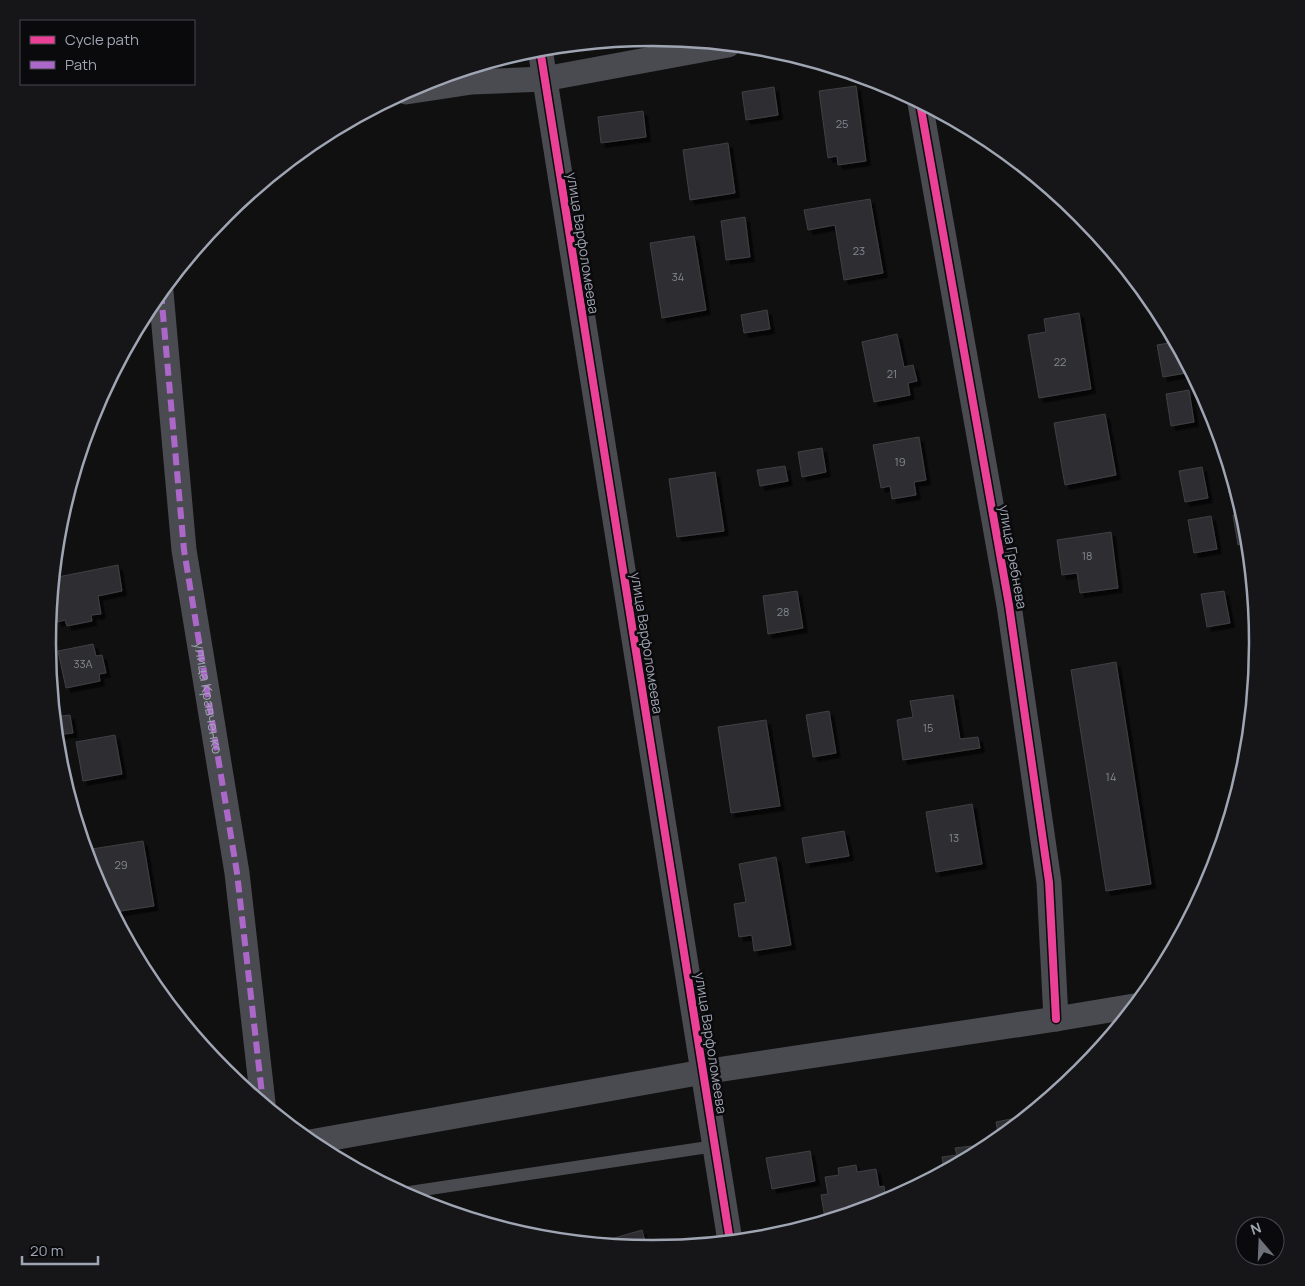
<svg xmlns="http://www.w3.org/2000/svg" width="1305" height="1286" font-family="Manrope,sans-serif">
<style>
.building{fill:#2f2f31;stroke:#3e4044;filter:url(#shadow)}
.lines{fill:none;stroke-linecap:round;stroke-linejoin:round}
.lane{stroke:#4a4b50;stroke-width:12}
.street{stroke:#4a4b50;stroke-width:25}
.quiet{stroke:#ac68c9;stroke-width:6;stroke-dasharray:12 6;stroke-linecap:butt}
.cycleway-casing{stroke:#0a0a0c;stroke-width:11}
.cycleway{stroke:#ea4096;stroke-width:8}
.labels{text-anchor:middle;stroke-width:5;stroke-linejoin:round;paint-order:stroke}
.number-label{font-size:11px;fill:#838892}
.street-label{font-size:14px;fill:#9fa5b3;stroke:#0a0a0c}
.rim{fill:none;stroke:#9fa5b3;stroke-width:2.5}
</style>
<defs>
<filter id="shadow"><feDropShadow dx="4.5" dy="4.5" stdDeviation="0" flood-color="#0009"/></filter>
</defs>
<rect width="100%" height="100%" fill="#101010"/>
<!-- building -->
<g class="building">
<polygon points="856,86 866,161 838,165 837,156 828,158 819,91"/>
<polygon points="774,87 778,115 746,120 742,92"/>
<polygon points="643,111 646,137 601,143 598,117"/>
<polygon points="728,143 735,193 690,200 683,150"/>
<polygon points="870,199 883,273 844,280 835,225 808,230 804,210"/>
<polygon points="745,217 750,257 726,260 721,221"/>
<polygon points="694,236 706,310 662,318 650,243"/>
<polygon points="1149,298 1156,307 1158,311 1151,312"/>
<polygon points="767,310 770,329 744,333 741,315"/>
<polygon points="1079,313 1091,389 1039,398 1028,335 1046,332 1044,319"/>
<polygon points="897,334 904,367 913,365 917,381 908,383 910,395 874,402 862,342"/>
<polygon points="1175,342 1183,357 1186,373 1163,377 1157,345"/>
<polygon points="1189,390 1194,422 1171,426 1166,394"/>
<polygon points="1105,414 1116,475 1065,485 1054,423"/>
<polygon points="919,437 926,480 914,482 916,495 892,499 890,486 881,488 873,445"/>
<polygon points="822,448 826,472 802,477 798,452"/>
<polygon points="1227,461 1236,492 1229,493 1224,462"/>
<polygon points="785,466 788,481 760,486 757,470"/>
<polygon points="1202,467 1208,498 1185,502 1179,471"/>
<polygon points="715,472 724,531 677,537 669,479"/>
<polygon points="1243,513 1246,525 1248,543 1238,545 1233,515"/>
<polygon points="1211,516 1217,549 1194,553 1188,520"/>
<polygon points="1111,532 1118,588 1080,593 1077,573 1062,575 1057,540"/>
<polygon points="118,565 122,591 98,596 101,614 91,615 92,621 67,626 65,620 57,622 52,593 53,578"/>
<polygon points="1252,586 1256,618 1252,619 1246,587"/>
<polygon points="797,591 803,628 768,634 763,596"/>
<polygon points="1224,591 1230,623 1207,627 1201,594"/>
<polygon points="93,644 96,656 102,655 106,673 99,674 100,681 66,688 58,651"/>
<polygon points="1116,662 1151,884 1106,891 1071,670"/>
<polygon points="953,695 960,739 978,737 980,748 903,760 897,720 913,717 910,701"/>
<polygon points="829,711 836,753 813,757 806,715"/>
<polygon points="70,715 73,733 56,735 54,717"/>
<polygon points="766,720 780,806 731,813 718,727"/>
<polygon points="115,735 122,774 83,781 76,742"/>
<polygon points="972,804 982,864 936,872 926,812"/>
<polygon points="844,831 849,856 806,863 802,838"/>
<polygon points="143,841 154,906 114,912 110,888 101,889 97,881 92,849"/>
<polygon points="776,857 791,945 754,951 752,935 739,937 734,904 746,902 739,864"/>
<polygon points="1026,1116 999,1138 996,1122"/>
<polygon points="973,1146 974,1152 980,1151 944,1170 942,1157 957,1155 955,1148"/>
<polygon points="810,1151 815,1181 772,1189 766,1158"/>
<polygon points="856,1165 857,1172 876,1169 879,1187 884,1186 886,1201 832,1218 832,1217 825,1218 821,1195 828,1194 825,1177 839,1175 838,1168"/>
<polygon points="642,1230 647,1248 597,1243"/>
</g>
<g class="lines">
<!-- lane -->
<polyline class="lane" points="403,1193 715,1146"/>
<!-- street -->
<g class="street">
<polyline points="540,49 730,1241"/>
<polyline points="406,92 472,82 544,79 728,45"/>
<polyline points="920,103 1009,605 1049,882 1056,1019"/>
<path id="s1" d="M161 292 184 550 237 873 263 1103"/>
<polyline points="310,1142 703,1072 1056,1019 1134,1006"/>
</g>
<!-- quiet -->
<polyline class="quiet" points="161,292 184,550 237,873 263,1103"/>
<defs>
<g id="cycleway">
<polyline points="540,49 730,1241"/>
<polyline points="920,103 1009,605 1049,882 1056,1019"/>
</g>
</defs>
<!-- cycleway casing -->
<use href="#cycleway" class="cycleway-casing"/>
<!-- cycleway -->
<use href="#cycleway" class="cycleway"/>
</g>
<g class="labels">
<!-- number labels -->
<g class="number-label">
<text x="842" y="128">25</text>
<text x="859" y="255">23</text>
<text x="678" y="281">34</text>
<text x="1060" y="366">22</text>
<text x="892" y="378">21</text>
<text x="900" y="466">19</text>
<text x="1087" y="560">18</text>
<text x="783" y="616">28</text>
<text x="83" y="668">33А</text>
<text x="928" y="732">15</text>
<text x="1111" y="781">14</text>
<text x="954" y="842">13</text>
<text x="121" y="869">29</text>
</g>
<!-- street labels -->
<g class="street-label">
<text transform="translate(583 243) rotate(81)" y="5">улица Варфоломеева</text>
<text transform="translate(1013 557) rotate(80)" y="5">улица Гребнева</text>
<text transform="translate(647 643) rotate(81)" y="5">улица Варфоломеева</text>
<text dy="5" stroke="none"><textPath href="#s1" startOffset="409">улица Кравченко</textPath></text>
<text transform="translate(711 1043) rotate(81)" y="5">улица Варфоломеева</text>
</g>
</g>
<!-- crop -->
<path d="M0 0H1305V1286H0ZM652 46H653A596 596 0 0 1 1249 642V644A596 596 0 0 1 653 1240H652A596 596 0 0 1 56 644V642A596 596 0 0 1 652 46Z" fill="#161619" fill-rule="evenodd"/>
<path class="rim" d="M652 46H653A596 596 0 0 1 1249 642V644A596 596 0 0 1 653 1240H652A596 596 0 0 1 56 644V642A596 596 0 0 1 652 46Z"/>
<!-- legend -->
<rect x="20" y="20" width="175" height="65" fill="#0a0a0c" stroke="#46484f"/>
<rect x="30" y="36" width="25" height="8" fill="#ea4096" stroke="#46484f"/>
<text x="65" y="45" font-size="15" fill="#9fa5b3">Cycle path</text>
<rect x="30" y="61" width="25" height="8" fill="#ac68c9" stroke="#46484f"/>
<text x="65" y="70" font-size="15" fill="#9fa5b3">Path</text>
<!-- north arrow -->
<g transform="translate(1260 1241) rotate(341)"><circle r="24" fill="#0a0a0c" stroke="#46484f"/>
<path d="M0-4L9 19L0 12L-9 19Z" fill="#6d717a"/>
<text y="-8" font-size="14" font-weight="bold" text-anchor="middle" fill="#9fa5b3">N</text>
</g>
<!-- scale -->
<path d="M22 1256v8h76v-8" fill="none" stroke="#9fa5b3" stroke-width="2.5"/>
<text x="30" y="1256" font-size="15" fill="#9fa5b3" stroke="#0a0a0c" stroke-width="4" paint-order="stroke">20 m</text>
</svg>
